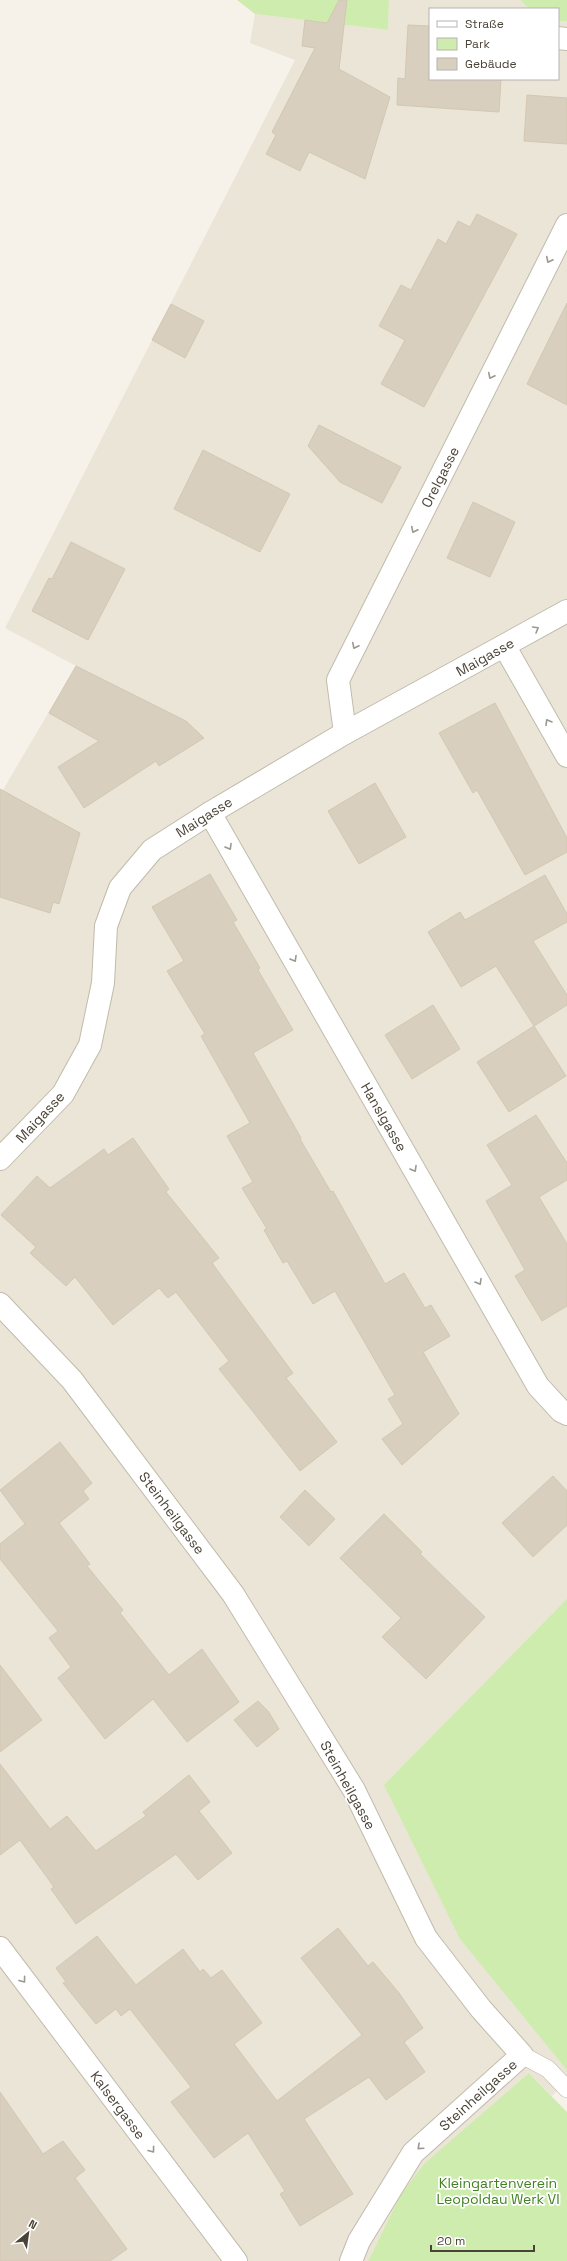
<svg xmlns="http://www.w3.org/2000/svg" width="567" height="2261" font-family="'Space Grotesk',sans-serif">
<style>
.residential{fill:#eae5d7}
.green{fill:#cfecaf}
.building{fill:#d8cfbe;stroke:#d3c7b0}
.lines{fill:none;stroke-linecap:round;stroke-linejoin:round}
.lane-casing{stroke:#c2bbab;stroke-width:18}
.street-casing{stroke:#c2bbab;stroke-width:24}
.lane{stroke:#fff;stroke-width:17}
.street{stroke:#fff;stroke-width:22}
.oneway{stroke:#9b9891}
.labels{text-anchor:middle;stroke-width:3.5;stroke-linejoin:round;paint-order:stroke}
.street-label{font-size:14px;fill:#4a4337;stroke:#fff}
.park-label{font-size:14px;fill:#448125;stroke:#fff}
</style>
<rect width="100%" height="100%" fill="#f6f2e9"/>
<!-- residential -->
<polygon class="residential" points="389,0 520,0 529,9 430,9 430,79 558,79 558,21 567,21 567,2082 552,2096 529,2073 401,2194 368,2261 0,2261 0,795 76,666 5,628 295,60 250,43 255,14 388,30"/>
<!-- green -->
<g class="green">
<polygon points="237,0 389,0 388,30 255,14"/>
<polygon points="520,0 567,0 567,21 558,21 558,9 529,9"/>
<polygon points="567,1599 567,2070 460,1939 384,1785"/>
<polygon points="529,2073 567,2112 567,2261 368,2261 401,2194 425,2163"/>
</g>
<!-- building -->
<g class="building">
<polygon points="339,0 347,0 339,69 390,97 365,179 309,152 300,171 266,154 276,135 272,132 315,48 302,46 305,20 327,23"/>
<polygon points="408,25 430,26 430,79 501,79 499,112 397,105 398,78 405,79"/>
<polygon points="527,95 567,98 567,144 524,141"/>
<polygon points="477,214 517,234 424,407 381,384 405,340 379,326 401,285 411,290 438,239 446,244 458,221 470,227"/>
<polygon points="567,303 567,405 527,384"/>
<polygon points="171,304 204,321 185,358 152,340"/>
<polygon points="319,425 401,467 382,503 340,482 308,446"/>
<polygon points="203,450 290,494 260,552 174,509"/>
<polygon points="473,502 515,522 490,577 447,558"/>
<polygon points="71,542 125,569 88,640 32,611 49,578 52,579"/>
<polygon points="76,666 186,721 204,738 159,766 156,761 84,808 58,767 99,741 49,713"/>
<polygon points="495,703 567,838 567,852 525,875 477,790 473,793 439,733"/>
<polygon points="375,783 406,837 359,864 328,811"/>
<polygon points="0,789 80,833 59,904 53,902 50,913 0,897"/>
<polygon points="210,874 237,920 233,922 260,968 258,970 293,1030 253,1053 301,1138 300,1139 331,1192 333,1191 385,1284 404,1273 425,1308 431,1305 450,1336 423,1352 459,1414 402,1465 382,1439 403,1424 388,1399 395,1395 335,1291 313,1304 287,1261 283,1263 264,1230 267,1229 242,1188 253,1182 227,1136 250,1123 201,1036 205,1034 167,971 184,961 152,907"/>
<polygon points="545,875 567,914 567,922 533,941 567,995 567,1005 534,1026 496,966 461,987 428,932 460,912 465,920"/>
<polygon points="433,1005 460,1049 412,1079 385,1035"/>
<polygon points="534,1026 566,1076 509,1112 477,1062"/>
<polygon points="536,1115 567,1163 567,1180 539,1197 567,1244 567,1306 542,1321 515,1276 525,1270 486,1201 512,1185 487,1145"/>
<polygon points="133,1138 169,1189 166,1192 219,1258 212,1263 293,1373 286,1378 337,1442 300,1471 219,1369 229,1361 176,1292 168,1298 159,1288 113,1325 75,1277 66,1286 30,1253 36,1247 1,1215 37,1176 50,1188 104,1149 108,1155"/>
<polygon points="60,1442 92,1483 83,1491 89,1499 59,1523 90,1564 87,1566 123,1610 120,1613 169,1675 202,1649 239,1702 187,1742 153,1699 105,1739 58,1678 71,1667 49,1638 58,1631 0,1559 0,1544 25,1524 0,1490"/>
<polygon points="553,1476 567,1491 567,1525 533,1557 502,1523"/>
<polygon points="305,1490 335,1519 309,1546 280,1517"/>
<polygon points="384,1514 422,1552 420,1554 485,1617 426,1679 382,1637 401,1618 340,1558"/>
<polygon points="0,1665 42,1720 0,1752"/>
<polygon points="258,1701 268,1711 279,1729 257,1747 234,1720"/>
<polygon points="0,1764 50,1829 67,1816 96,1851 146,1816 143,1812 189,1775 210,1802 199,1811 232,1853 198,1880 176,1854 76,1924 51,1889 54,1887 20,1840 0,1855"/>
<polygon points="338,1928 368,1966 373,1962 399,1993 423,2028 404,2042 425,2072 386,2100 369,2077 304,2119 353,2194 300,2226 280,2194 285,2191 248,2133 214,2158 171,2102 191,2087 130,2009 121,2016 116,2009 96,2024 63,1983 66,1982 56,1968 97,1936 136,1985 183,1949 200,1972 203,1969 211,1978 222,1970 262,2023 234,2044 277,2101 362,2035 301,1958"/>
<polygon points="0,2092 43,2154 63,2141 85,2170 75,2178 127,2249 110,2261 0,2261"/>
</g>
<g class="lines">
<defs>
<polyline id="lane" points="522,2055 548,2069 567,2089"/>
<g id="street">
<polyline points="558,38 567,39"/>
<polyline points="505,647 567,756"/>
<polyline points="345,733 338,680 567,225"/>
<polyline points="210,813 538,1386 561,1411 567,1414"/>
<polyline points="0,1159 63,1094 90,1045 103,983 106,926 120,888 152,850 210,813 345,733 567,611"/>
<polyline points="0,1304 72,1380 233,1594 354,1790 426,1938 481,2009 522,2055 413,2153 359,2241 351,2261"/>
<polyline points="0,1948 236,2261"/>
</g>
</defs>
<!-- lane casing -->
<use href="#lane" class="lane-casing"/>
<!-- street casing -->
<use href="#street" class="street-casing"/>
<!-- lane -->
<use href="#lane" class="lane"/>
<!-- street -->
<use href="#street" class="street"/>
</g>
<!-- one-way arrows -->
<defs><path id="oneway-chevron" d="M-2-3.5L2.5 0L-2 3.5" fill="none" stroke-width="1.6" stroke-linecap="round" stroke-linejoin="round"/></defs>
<g class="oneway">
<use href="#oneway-chevron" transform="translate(549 260) rotate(117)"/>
<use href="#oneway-chevron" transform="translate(491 376) rotate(117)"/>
<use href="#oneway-chevron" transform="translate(414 530) rotate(117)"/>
<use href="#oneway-chevron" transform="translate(536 629) rotate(-30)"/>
<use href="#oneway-chevron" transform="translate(355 646) rotate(117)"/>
<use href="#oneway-chevron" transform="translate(548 722) rotate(-120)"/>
<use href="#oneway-chevron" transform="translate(229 847) rotate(60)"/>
<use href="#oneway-chevron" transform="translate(294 959) rotate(60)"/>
<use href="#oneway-chevron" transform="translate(414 1169) rotate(60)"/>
<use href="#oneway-chevron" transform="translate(479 1282) rotate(60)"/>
<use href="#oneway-chevron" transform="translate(23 1980) rotate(53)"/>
<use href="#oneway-chevron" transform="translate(420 2147) rotate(138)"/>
<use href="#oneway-chevron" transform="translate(152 2150) rotate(53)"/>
</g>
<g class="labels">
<!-- street labels -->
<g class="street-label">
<text transform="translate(440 477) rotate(-63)" y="5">Orelgasse</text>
<text transform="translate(485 657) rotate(-29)" y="5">Maigasse</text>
<text transform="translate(204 817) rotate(-32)" y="5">Maigasse</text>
<text transform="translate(40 1117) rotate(-47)" y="5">Maigasse</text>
<text transform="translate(384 1117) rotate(60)" y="5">Hanslgasse</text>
<text transform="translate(172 1513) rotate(53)" y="5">Steinheilgasse</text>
<text transform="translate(348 1785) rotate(61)" y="5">Steinheilgasse</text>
<text transform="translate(478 2095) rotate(-42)" y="5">Steinheilgasse</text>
<text transform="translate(118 2105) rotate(53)" y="5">Kalsergasse</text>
</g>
<!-- park labels -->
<g class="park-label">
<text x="498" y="2188">Kleingartenverein<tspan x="498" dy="16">Leopoldau Werk VI</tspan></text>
</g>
</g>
<!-- legend -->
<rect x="429" y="8" width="130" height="72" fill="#ffffff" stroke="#b7b4af"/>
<rect x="437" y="21" width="20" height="6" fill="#ffffff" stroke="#b7b4af"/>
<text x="465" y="28" font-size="12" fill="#4a4337">Straße</text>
<rect x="437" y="38" width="20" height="12" fill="#cfecaf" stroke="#b7b4af"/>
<text x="465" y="48" font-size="12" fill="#4a4337">Park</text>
<rect x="437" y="58" width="20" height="12" fill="#d8cfbe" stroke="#b7b4af"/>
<text x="465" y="68" font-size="12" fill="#4a4337">Gebäude</text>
<!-- north arrow -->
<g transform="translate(28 2233) rotate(29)" stroke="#ffffff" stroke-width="3" paint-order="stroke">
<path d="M0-3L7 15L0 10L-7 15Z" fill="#4a4337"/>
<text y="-6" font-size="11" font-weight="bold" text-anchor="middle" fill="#4a4337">N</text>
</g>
<!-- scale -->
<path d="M431 2245v6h103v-6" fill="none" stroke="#4a4337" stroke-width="2"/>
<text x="437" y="2245" font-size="12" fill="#4a4337" stroke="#ffffff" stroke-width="3" paint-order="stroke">20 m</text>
</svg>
